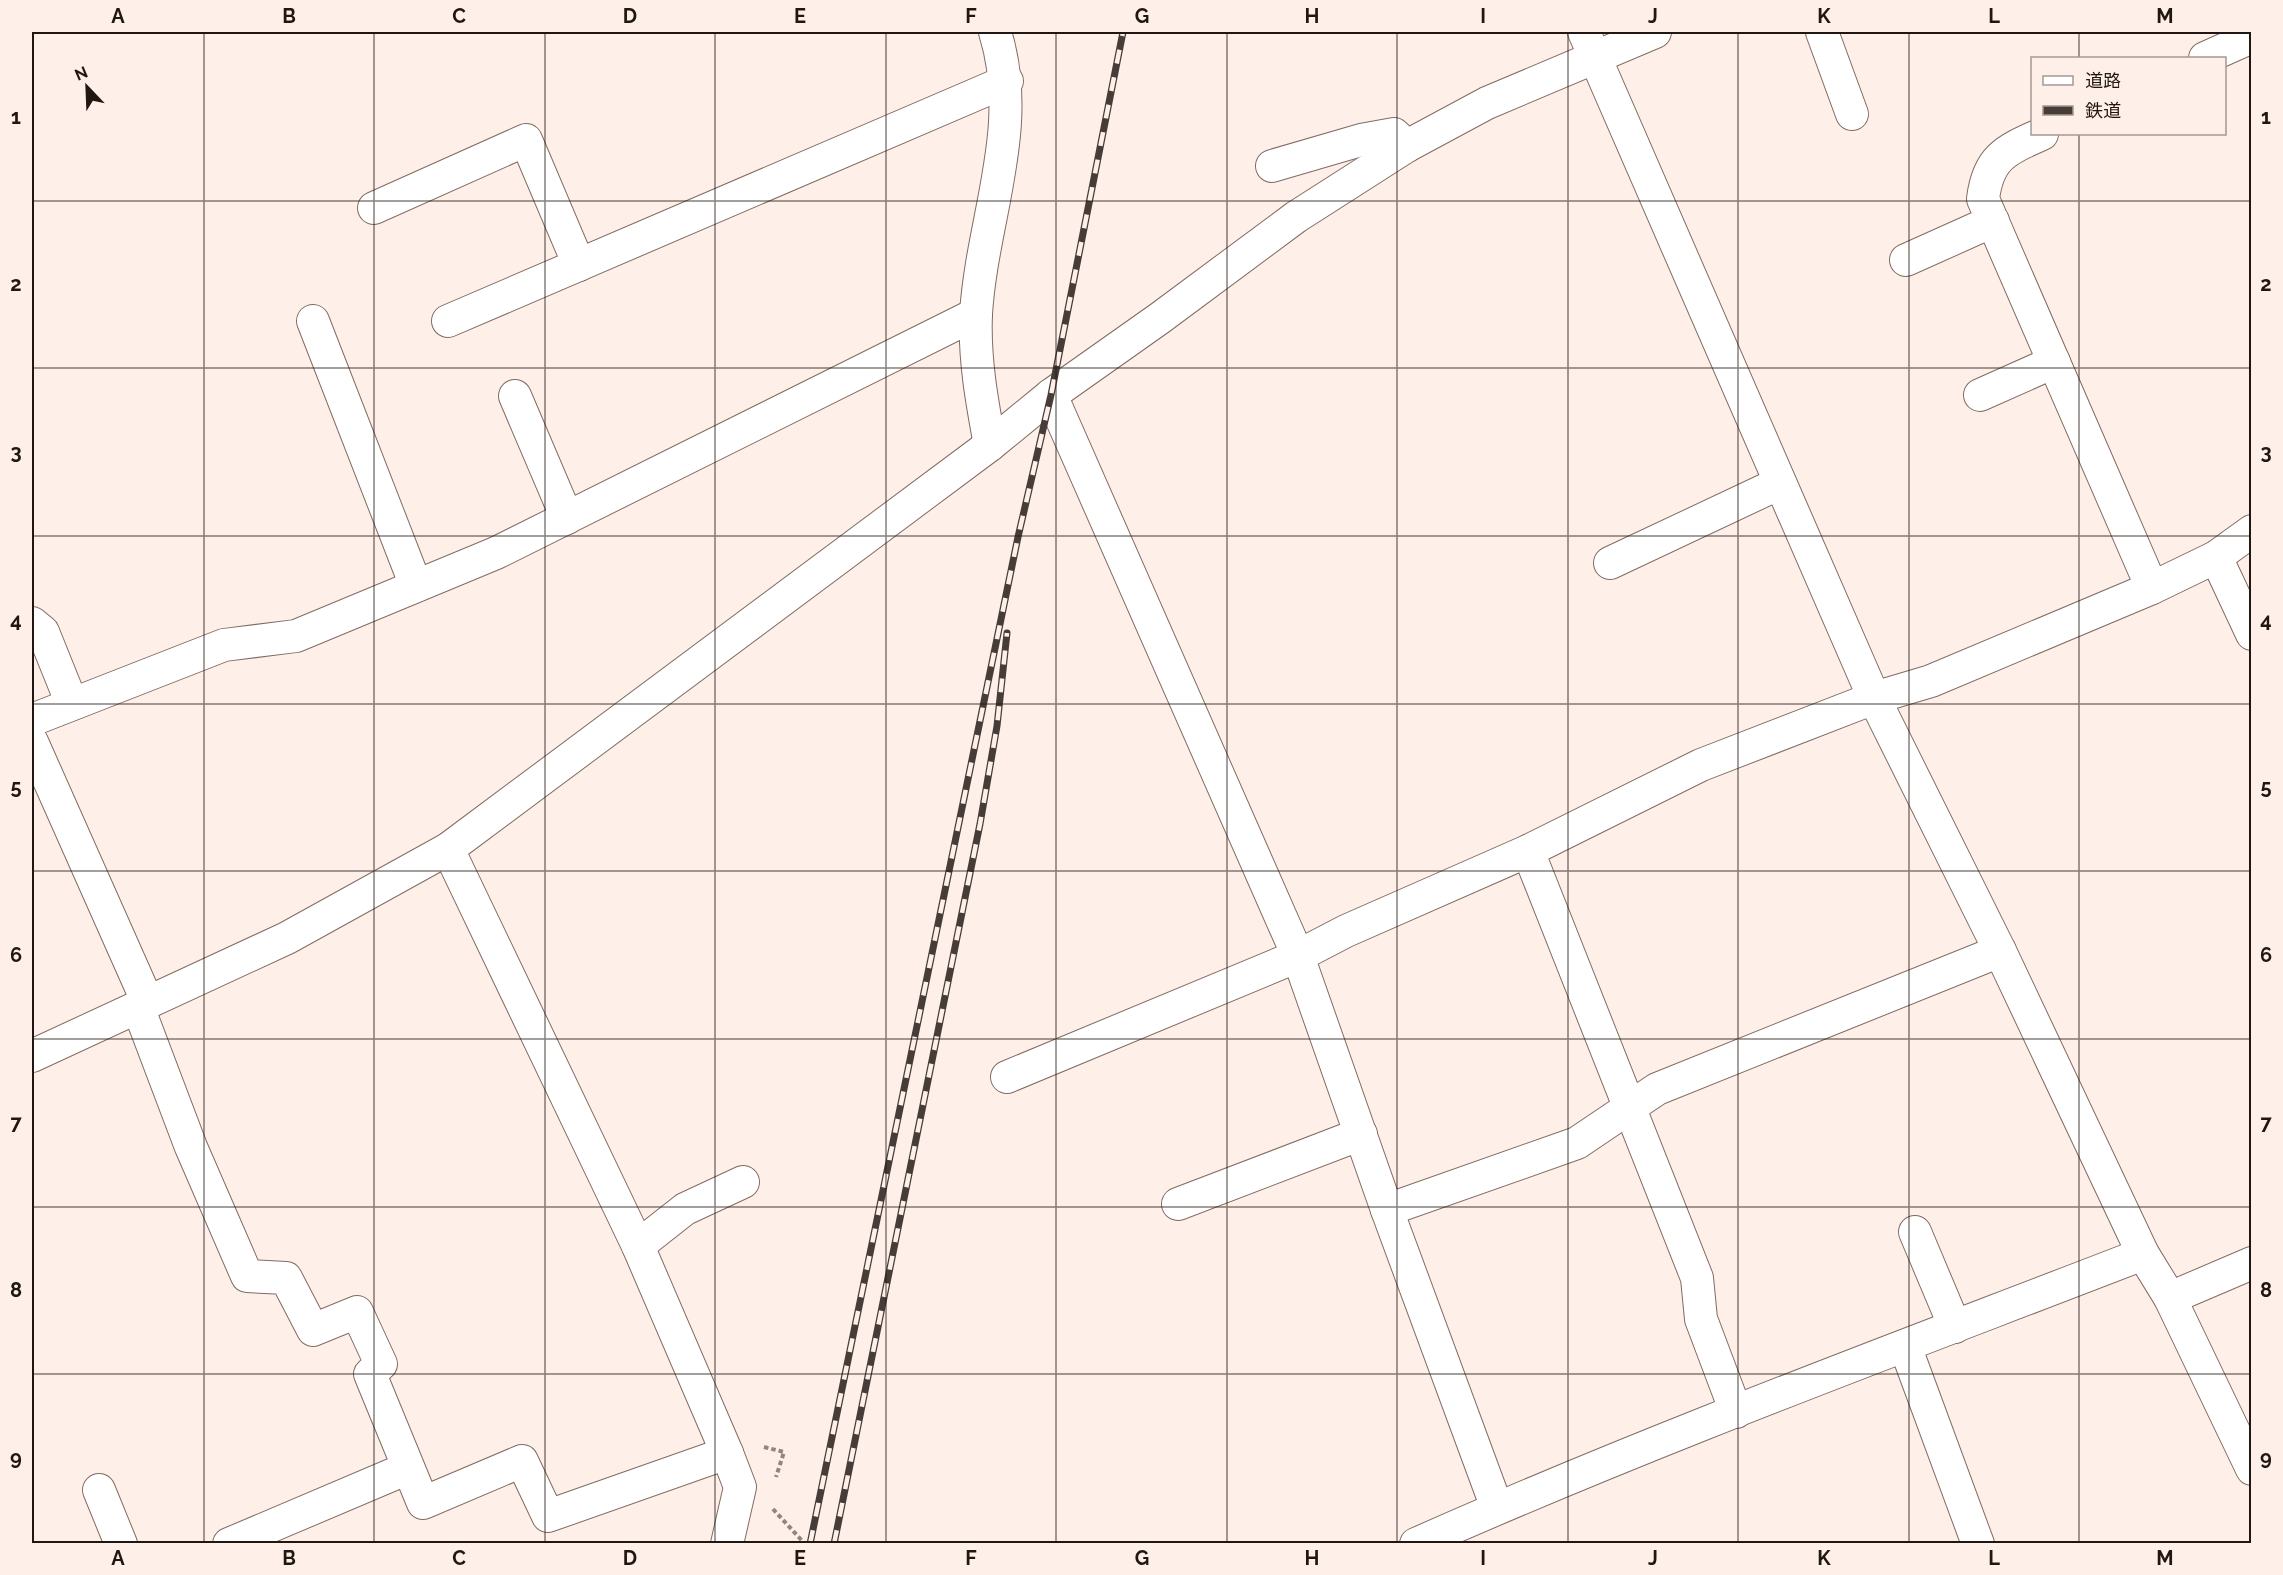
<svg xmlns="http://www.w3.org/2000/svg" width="2283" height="1575" font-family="Raleway,'Noto Sans JP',sans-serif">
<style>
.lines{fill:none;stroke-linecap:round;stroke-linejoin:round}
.minor-casing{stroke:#816c62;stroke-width:34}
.path{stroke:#91857f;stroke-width:4;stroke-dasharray:4.5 3;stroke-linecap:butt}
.minor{stroke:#fff;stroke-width:32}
.rail-casing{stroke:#473d38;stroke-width:7}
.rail{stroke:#feefe8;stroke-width:4.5;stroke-dasharray:14;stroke-linecap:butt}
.grid{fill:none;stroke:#201713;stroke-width:1.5;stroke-opacity:0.55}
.neatline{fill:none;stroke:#201713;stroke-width:2}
.grid-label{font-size:20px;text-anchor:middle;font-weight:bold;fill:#201713}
</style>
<rect width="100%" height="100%" fill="#feefe8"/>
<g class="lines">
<defs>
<g id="minor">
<polyline points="1584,32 1874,698 2000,951 2143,1254 2170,1298 2252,1469"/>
<polyline points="1822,32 1852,114"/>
<polyline points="2205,58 2252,37"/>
<path d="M2042 134C2006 150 1988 157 1983 199L2152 588"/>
<polyline points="1272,166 1361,140 1394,134 1407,146"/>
<polyline points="374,208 526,140 579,265"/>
<polyline points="1906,260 1993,221"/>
<polyline points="313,321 416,586"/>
<polyline points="448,321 1007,81"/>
<polyline points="1051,395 1298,956 1387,1210 1497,1508"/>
<polyline points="1980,395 2054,362"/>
<polyline points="515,396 567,518"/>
<path d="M990 445C982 402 974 359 976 314 982 218 1025 128 995 32"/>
<polyline points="2216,557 2252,634"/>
<polyline points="1610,563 1780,483"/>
<polyline points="32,623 43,632 72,704"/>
<polyline points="32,720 224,645 296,636 496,553 976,314"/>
<polyline points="32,742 148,1003"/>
<polyline points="448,849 638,1246 727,1453 740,1487 727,1544"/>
<polyline points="138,1007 191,1147 247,1276 286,1278 313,1330 357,1312 381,1364 370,1374 423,1503 522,1461 548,1516 727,1453"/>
<polyline points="32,1056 287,938 448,849 990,445 1051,395 1160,318 1296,217 1407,146 1487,103 1655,32"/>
<polyline points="1007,1077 1298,956 1346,931 1528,851"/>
<polyline points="1178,1204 1361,1134"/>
<polyline points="1387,1210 1577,1143 1657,1089 2000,951"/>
<polyline points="1915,1232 1955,1327"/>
<polyline points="638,1246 685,1209 743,1182"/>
<polyline points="2170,1298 2252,1263"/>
<polyline points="1905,1346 1978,1544"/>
<polyline points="1736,1412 1701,1319 1697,1278 1528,851 1701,765 1874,698 1931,681 2152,588 2216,557 2252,531"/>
<polyline points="99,1490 121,1544"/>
<polyline points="229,1544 408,1468"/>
<path d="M1416 1544C1655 1438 1900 1348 2143 1254"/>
</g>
</defs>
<!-- minor casing -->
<use href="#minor" class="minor-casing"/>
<!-- path -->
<g class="path">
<polyline points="764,1447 784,1452 776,1477"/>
<polyline points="773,1509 805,1544"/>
</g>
<!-- minor -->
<use href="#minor" class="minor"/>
<defs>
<g id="rail">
<polyline points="810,1544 1018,537 1051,395 1123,32"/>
<polyline points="834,1544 980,824 997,726 1007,633"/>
</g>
</defs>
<!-- rail casing -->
<use href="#rail" class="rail-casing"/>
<!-- rail -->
<use href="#rail" class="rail"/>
</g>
<!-- grid -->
<path class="grid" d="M204 32V1544M374 32V1544M545 32V1544M715 32V1544M886 32V1544M1056 32V1544M1227 32V1544M1397 32V1544M1568 32V1544M1738 32V1544M1909 32V1544M2079 32V58M2079 134V1544M32 201H2252M32 368H2252M32 536H2252M32 704H2252M32 871H2252M32 1039H2252M32 1207H2252M32 1374H2252"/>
<!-- border -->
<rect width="2283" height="1575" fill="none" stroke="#feefe8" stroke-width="66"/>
<!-- legend -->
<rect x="2031" y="57" width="195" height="78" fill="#feefe8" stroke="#a59993" stroke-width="1.5"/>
<rect x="2043" y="76" width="30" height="9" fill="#ffffff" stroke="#a59993" stroke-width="1.5"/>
<text x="2085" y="87" font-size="18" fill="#201713">道路</text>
<rect x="2043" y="106" width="30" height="9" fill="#473d38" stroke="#a59993" stroke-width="1.5"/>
<text x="2085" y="117" font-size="18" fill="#201713">鉄道</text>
<!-- north arrow -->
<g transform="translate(87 87) rotate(337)" stroke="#feefe8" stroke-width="4.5" paint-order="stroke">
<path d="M0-4.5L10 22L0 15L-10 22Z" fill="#201713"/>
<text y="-9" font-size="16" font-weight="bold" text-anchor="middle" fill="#201713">N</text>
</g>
<rect x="33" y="33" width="2217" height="1509" class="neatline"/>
<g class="grid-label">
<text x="118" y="23">A</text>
<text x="289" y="23">B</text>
<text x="459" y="23">C</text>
<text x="630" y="23">D</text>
<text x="800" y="23">E</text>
<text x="971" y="23">F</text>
<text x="1142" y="23">G</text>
<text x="1312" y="23">H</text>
<text x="1483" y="23">I</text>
<text x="1653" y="23">J</text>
<text x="1824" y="23">K</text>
<text x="1994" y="23">L</text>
<text x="2165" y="23">M</text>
<text x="16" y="124">1</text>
<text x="2266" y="124">1</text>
<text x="16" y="291">2</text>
<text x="2266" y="291">2</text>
<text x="16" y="459">3</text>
<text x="2266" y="459">3</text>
<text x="16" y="627">4</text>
<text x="2266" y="627">4</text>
<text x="16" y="794">5</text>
<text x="2266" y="794">5</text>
<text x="16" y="962">6</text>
<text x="2266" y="962">6</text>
<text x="16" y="1130">7</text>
<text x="2266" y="1130">7</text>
<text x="16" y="1297">8</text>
<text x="2266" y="1297">8</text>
<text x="16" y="1465">9</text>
<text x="2266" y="1465">9</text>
<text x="118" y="1565">A</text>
<text x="289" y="1565">B</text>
<text x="459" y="1565">C</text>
<text x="630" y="1565">D</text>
<text x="800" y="1565">E</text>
<text x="971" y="1565">F</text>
<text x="1142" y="1565">G</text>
<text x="1312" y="1565">H</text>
<text x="1483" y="1565">I</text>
<text x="1653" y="1565">J</text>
<text x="1824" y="1565">K</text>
<text x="1994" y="1565">L</text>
<text x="2165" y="1565">M</text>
</g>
</svg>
